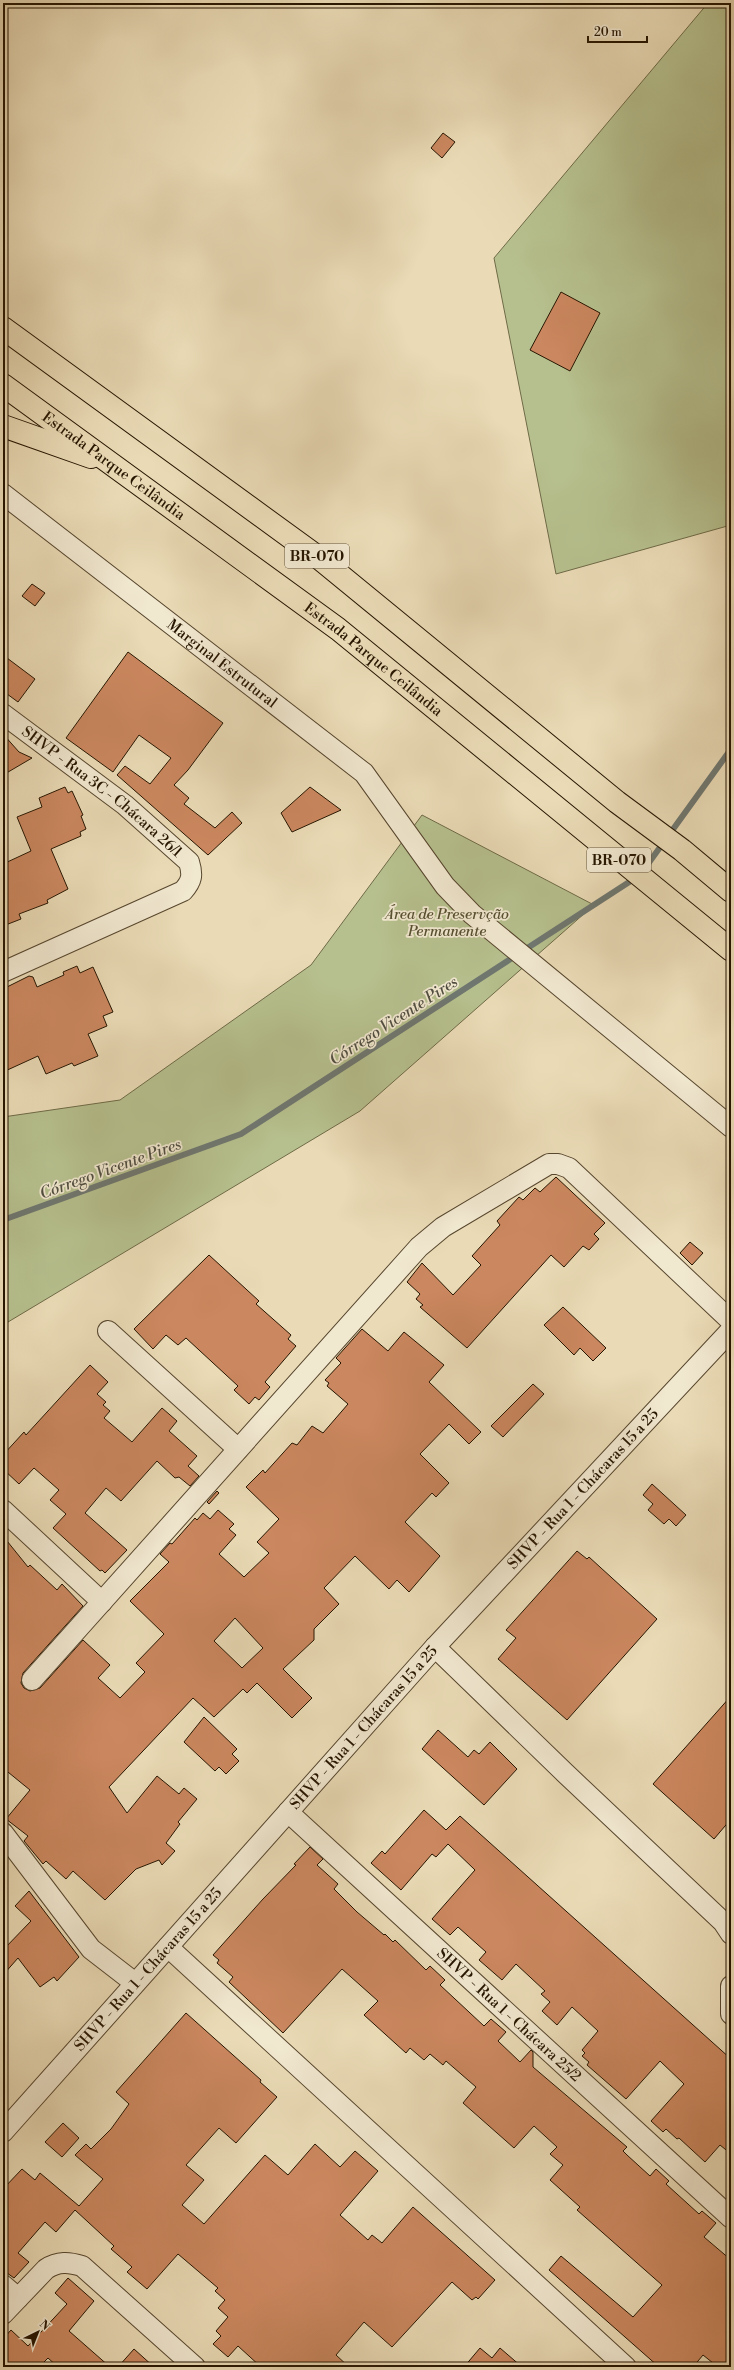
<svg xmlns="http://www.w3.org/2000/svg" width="734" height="2370" font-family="'Libre Bodoni',serif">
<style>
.green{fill:#b6c08e;stroke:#6e6a47}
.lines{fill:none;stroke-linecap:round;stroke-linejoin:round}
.stream{stroke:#6f7770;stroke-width:6}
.building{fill:#cb875f;stroke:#261500;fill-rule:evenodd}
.minor-casing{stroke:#57462e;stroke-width:22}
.highway-casing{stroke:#261500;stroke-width:24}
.minor{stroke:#f1e8d0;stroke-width:20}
.highway{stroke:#eadbb6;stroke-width:22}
.labels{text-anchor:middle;stroke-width:3.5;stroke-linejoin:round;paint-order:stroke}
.shield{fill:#f1e8d0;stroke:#63543e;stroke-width:1}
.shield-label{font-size:14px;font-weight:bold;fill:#261500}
.street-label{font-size:15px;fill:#261500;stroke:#f1e8d0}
.park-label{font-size:15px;font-style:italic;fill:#585132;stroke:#f1e8d0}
.water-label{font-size:16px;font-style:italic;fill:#504e41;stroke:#f1e8d0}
</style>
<rect width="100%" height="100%" fill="#eadbb6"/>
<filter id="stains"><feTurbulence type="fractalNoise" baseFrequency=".005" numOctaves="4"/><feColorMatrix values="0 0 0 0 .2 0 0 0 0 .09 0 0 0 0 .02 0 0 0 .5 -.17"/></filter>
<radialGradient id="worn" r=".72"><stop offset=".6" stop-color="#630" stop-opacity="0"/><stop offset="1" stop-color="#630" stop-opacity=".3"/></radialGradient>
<!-- green -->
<g class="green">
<polygon points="708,3 731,3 731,525 556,574 494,258"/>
<polygon points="422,815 594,905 360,1111 3,1325 3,1117 120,1100 311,965"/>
</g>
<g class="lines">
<!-- stream -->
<polyline class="stream" points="3,1220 241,1134 640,875 731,749"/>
</g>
<!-- building -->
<g class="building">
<polygon points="443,133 455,142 442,158 431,148"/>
<polygon points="561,292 600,313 570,371 530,350"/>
<polygon points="32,584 45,593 35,606 22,596"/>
<polygon points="128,652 223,723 188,770 174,785 189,798 184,804 215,828 232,812 242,823 208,855 117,775 125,766 150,784 171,758 139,735 113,772 66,738"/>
<polygon points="3,655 35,679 18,702 3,691"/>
<polygon points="3,734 19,752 32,758 3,775"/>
<polygon points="65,787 68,793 72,791 83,815 81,816 86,829 80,832 81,836 51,849 68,889 47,900 48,903 19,914 21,919 3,926 3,864 31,851 17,817 42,807 39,798"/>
<polygon points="310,787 341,810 292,832 281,813"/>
<polygon points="77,966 80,973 93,967 113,1012 103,1016 107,1026 88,1034 98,1056 74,1066 72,1063 46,1074 38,1056 3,1072 3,989 29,976 33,977 37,987 64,975 63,972"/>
<polygon points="556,1177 605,1223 594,1234 599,1239 589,1250 583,1246 564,1267 551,1255 467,1348 420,1307 423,1305 416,1299 420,1294 407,1282 422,1263 453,1295 481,1265 472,1256 500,1225 497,1221 519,1197 523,1200 535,1188 540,1192"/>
<polygon points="690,1242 703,1253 692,1265 680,1253"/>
<polygon points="209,1255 259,1301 256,1304 291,1335 288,1339 296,1346 265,1382 270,1387 259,1400 255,1397 249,1404 234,1390 238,1386 186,1338 178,1345 166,1335 153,1349 134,1329"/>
<polygon points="563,1307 606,1348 593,1361 580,1348 574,1355 544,1325"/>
<path d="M362 1329 388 1351 404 1332 444 1365 429 1382 481 1432 469 1444 449 1424 420 1454 449 1483 436 1497 432 1493 405 1522 440 1556 409 1592 397 1580 389 1589 355 1556 324 1588 339 1604 314 1629V1640L283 1669 312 1698 292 1718 257 1683 247 1693 243 1689 214 1717 193 1698 109 1787 127 1813 157 1776 179 1794 184 1788 197 1799 178 1822 180 1824 166 1843 175 1851 162 1865 159 1860 136 1869 105 1900 73 1871 66 1879 46 1861 43 1864 24 1841 28 1836 6 1819 30 1790 3 1768V1536L28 1567 30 1565 57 1590 62 1584 83 1606 23 1673 21 1683 24 1688 30 1691 40 1688 83 1640 110 1665 98 1678 120 1698 145 1672 136 1663 164 1634 130 1601 169 1562 160 1554 170 1543 172 1544 195 1518 197 1520 203 1513 210 1519 218 1510 234 1524 229 1529 236 1535 219 1554 244 1577 269 1553 257 1542 279 1519 246 1487 263 1470 265 1473 292 1443 297 1445 312 1426 323 1433 348 1404 327 1386 329 1383 325 1380 341 1363 336 1358ZM235 1618 263 1648 242 1668 214 1641Z"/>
<polygon points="90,1365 108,1382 97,1394 106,1402 103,1405 110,1411 104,1418 132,1442 162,1408 177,1421 169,1431 197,1456 188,1466 199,1476 190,1486 179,1477 175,1478 157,1461 121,1501 106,1488 85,1513 127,1550 105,1573 102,1570 100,1571 53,1528 66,1514 50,1500 59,1490 34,1468 19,1484 3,1469 3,1455 24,1432 26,1435"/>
<polygon points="533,1384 544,1394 503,1437 491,1426"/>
<polygon points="652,1484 686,1515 676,1526 669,1519 664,1524 648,1510 653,1504 643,1495"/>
<polygon points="217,1491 219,1493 209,1504 207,1502"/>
<polygon points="577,1551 587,1559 589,1557 657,1619 567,1720 498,1659 516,1638 506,1630"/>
<polygon points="731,1696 731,1819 714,1839 653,1784"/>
<polygon points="204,1717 237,1749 232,1754 239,1761 226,1774 219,1767 215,1771 184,1742"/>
<polygon points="438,1730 468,1757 474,1750 479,1754 490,1742 517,1769 484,1805 422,1749"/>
<polygon points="424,1810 446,1830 460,1816 731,2059 731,2154 720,2145 705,2162 679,2138 677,2139 666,2129 663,2132 651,2121 684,2084 660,2061 626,2099 587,2065 589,2062 582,2056 585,2053 582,2050 598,2031 572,2007 557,2025 542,2011 550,2002 541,1994 545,1991 516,1964 502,1980 479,1960 486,1952 458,1927 450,1935 432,1919 475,1870 448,1844 436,1857 432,1854 401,1890 371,1863 382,1851 385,1854"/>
<polygon points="310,1847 323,1859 317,1865 338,1884 334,1889 357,1912 384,1935 385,1934 393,1942 395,1940 426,1970 430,1966 445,1980 440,1985 484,2026 491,2019 506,2032 498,2041 520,2062 531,2050 533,2052 533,2067 627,2147 623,2151 627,2155 650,2176 656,2169 669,2181 666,2184 699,2214 702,2211 716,2223 704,2237 731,2260 731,2367 718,2367 703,2355 693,2367 659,2367 549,2270 561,2256 633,2317 662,2285 577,2210 580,2207 550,2180 563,2165 550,2154 557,2147 534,2126 514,2148 463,2103 476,2087 446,2061 443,2065 430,2054 424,2060 410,2048 406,2053 364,2015 378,2001 342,1969 283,2033 229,1982 233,1977 217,1963 219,1960 213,1955 263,1899 296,1865 294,1864"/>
<polygon points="29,1891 79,1957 57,1981 54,1977 40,1987 18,1958 3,1975 3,1950 31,1921 15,1906"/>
<polygon points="186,2013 261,2080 260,2082 277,2097 236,2143 219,2128 186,2165 204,2180 182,2205 204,2224 265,2155 288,2175 315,2144 340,2167 355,2151 378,2171 340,2215 368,2240 372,2235 382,2243 413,2207 495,2280 478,2299 476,2297 472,2300 452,2282 392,2347 364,2322 336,2355 349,2367 261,2367 238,2346 228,2357 213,2344 221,2336 216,2331 228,2317 218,2308 225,2300 215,2291 218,2288 178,2254 147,2289 127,2272 132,2267 111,2249 114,2246 75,2210 56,2232 45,2222 18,2253 29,2262 14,2278 3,2270 3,2189 22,2169 35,2180 40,2173 79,2206 103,2179 75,2155 86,2144 91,2149 111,2129 129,2104 116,2092"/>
<polygon points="63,2123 79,2138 62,2157 45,2142"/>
<polygon points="68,2278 94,2301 69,2331 110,2367 58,2367 48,2358 39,2367 3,2367 3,2339 11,2330 28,2346 67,2304 55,2293"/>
<polygon points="480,2348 492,2358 500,2348 522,2367 464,2367"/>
<polygon points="134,2349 154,2367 118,2367"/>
</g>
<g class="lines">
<defs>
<g id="minor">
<path id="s1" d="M3 494 364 773 445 886 472 914 731 1127"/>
<path id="s2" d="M3 714 125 805 189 862C193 875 192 881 183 891L3 972"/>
<polyline points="108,1331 238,1449"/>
<polyline points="3,1510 102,1602"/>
<polyline points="435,1647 565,1773 723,1922 731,1934"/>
<polyline points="32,1680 419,1247 443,1227 549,1164 558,1164 569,1168 731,1321"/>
<path id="s3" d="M288 1812 731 2218"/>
<polyline points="3,1833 91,1949 135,1983"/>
<polyline points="168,1947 626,2367"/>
<polyline points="731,1986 731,2014"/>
<path id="s4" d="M3 2132 435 1647 731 1330"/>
<polyline points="3,2285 18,2298"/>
<path d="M3 2314 46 2269C58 2261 69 2262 82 2266L195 2367"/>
</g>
<g id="highway">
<polyline points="3,328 319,558 617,802 682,850 731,891"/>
<path id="s5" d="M3 385 338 629 731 950"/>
<polyline points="3,426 91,457"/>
</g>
</defs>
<!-- minor casing -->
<use href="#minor" class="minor-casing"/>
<!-- highway casing -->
<use href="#highway" class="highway-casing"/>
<!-- minor -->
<use href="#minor" class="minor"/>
<!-- highway -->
<use href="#highway" class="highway"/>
</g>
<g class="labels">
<!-- shield labels -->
<g class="shield">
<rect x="285" y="544" width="64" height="24" rx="3"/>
<rect x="587" y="848" width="64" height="24" rx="3"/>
</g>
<g class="shield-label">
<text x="317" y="561">BR-070</text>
<text x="619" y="865">BR-070</text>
</g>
<!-- street labels -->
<g class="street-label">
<text dy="5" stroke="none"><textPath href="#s5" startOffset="137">Estrada Parque Ceilândia</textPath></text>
<text dy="5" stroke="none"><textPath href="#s5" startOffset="461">Estrada Parque Ceilândia</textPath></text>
<text dy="5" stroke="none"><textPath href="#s1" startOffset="277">Marginal Estrutural</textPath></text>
<text dy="5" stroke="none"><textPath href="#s2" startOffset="126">SHVP - Rua 3C - Chácara 26/1</textPath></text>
<text dy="5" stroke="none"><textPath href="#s4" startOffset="866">SHVP - Rua 1 - Chácaras 15 a 25</textPath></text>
<text dy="5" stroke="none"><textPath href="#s4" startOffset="542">SHVP - Rua 1 - Chácaras 15 a 25</textPath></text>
<text dy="5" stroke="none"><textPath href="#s4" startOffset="218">SHVP - Rua 1 - Chácaras 15 a 25</textPath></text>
<text dy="5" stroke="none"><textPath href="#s3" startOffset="300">SHVP - Rua 1 - Chácara 25/2</textPath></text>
</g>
<!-- park labels -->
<g class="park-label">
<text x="447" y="919">Área de Preservção<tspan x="447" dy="17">Permanente</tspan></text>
</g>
<!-- water labels -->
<g class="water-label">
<text transform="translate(393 1020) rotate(-33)" y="6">Córrego Vicente Pires</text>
<text transform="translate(110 1168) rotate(-20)" y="6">Córrego Vicente Pires</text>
</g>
</g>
<!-- margin -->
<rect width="734" height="2370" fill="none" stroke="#eadbb6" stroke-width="16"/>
<rect x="4" y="4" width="726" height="2362" fill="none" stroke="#261500" stroke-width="2"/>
<rect x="8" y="8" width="718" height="2354" fill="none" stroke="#261500"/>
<!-- north arrow -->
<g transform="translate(38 2332) rotate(43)" stroke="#f1e8d0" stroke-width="3" paint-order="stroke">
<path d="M0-3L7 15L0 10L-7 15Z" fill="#261500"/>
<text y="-6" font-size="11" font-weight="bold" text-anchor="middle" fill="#261500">N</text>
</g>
<!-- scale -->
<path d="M588 36v6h59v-6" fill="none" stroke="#261500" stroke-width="2"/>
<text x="594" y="36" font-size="12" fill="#261500" stroke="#f1e8d0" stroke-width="3" paint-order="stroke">20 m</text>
<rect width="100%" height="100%" filter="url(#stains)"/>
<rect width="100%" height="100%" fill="url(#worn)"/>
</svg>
